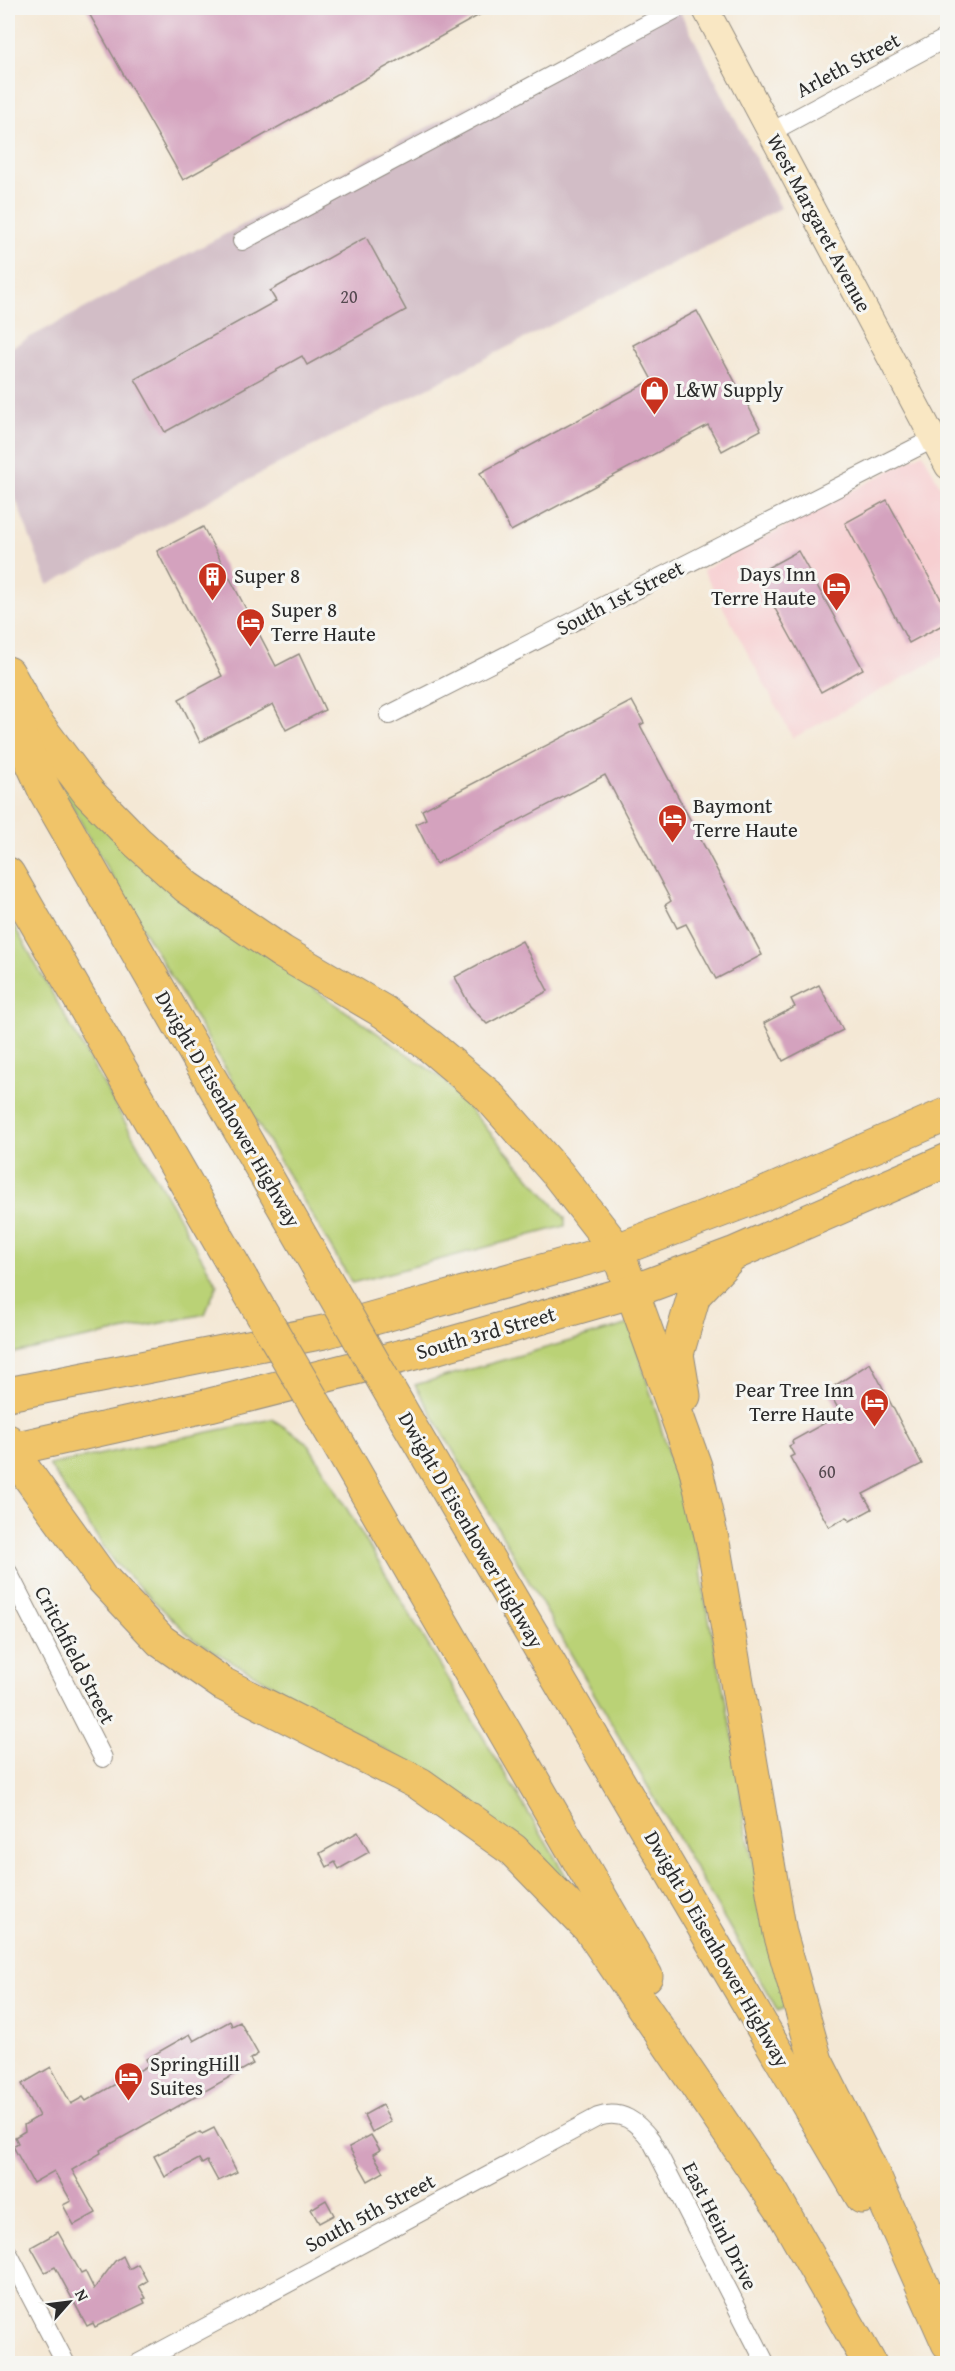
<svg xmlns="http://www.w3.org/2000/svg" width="955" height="2371" font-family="'Gentium Book Plus',serif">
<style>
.built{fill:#f7cfd1}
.industrial{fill:#d2bdc6}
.green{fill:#bad276;stroke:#727e50;stroke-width:1.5}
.building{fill:#d4a2be}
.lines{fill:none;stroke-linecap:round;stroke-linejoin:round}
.street-casing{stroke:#908a80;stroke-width:20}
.secondary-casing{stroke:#908a80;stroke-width:28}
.highway-casing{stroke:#908a80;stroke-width:35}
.street{stroke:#fff;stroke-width:18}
.secondary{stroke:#f9e7c3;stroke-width:26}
.highway{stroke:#f0c469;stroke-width:33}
.highway-bridge-casing{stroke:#908a80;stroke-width:35;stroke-linecap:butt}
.highway-bridge{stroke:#f0c469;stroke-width:33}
.labels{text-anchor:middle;stroke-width:6;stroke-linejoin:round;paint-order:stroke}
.number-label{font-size:18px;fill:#554950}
.street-label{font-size:21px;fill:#2b2b2b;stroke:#f6f6f2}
.poi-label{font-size:21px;fill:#2b2b2b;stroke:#f6f6f2;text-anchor:start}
</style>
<rect width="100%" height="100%" fill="#f6f6f2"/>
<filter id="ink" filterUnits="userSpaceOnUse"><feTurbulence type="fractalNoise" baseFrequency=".0167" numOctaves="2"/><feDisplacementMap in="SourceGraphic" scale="12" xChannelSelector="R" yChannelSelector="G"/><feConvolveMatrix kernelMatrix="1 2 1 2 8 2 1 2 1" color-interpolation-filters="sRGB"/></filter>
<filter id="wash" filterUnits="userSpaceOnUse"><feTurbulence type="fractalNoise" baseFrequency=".008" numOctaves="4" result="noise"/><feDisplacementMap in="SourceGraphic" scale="24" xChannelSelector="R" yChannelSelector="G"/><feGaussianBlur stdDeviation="1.35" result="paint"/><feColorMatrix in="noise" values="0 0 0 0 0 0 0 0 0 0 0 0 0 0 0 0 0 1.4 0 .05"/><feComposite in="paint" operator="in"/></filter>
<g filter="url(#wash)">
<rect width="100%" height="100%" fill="#f4e8d5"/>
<!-- built -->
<polygon class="built" points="923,453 947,499 947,654 793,738 703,570"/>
<!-- industrial -->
<polygon class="industrial" points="653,8 678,8 781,208 288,459 48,585 8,479 8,349"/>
<!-- green -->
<g class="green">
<polygon points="68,785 294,975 443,1079 565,1218 565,1226 352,1283 92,843 63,789"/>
<polygon points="8,915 217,1285 205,1314 8,1354"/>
<polygon points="630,1324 700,1559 705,1599 737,1756 744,1821 780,1979 790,2005 778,2011 415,1385"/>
<polygon points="272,1419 307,1442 569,1881 562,1885 471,1807 473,1801 193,1639 113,1561 49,1465"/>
</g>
<g id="blocks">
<!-- building -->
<g class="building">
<polygon points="86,8 492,8 183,180"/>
<polygon points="366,237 406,310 307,365 302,356 165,432 135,379 276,301 270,291"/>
<polygon points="697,311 761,430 722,451 708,425 511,531 480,473 652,380 633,345"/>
<polygon points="887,500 948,612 948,622 909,643 845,523"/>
<polygon points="203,527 276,666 299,654 325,710 286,730 273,704 200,742 179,699 222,676 157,551"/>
<polygon points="798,551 863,669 821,692 756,574"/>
<polygon points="632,701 644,723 640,725 762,955 716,979 686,924 677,928 665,905 671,901 605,775 436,864 416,824 426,819 422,810"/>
<polygon points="522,941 548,991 487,1024 470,1006 455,977"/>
<polygon points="819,985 843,1030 783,1061 764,1023 795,1007 791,999"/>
<polygon points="870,1363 922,1464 863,1494 872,1509 850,1521 847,1517 829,1527 790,1457 794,1455 789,1446 793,1444 792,1441 841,1414 828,1390"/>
<polygon points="358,1832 369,1852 339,1869 335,1862 327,1867 320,1853"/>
<polygon points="230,2021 232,2026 240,2022 258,2054 250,2059 253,2064 100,2150 101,2153 72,2170 96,2213 74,2225 63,2205 71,2201 54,2171 33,2183 13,2146 18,2143 15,2137 25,2131 24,2125 39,2116 22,2084 51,2067 71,2104 83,2097 86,2101 149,2065 146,2059 190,2034 194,2041"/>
<polygon points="382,2105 391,2122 372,2132 364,2115"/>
<polygon points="214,2128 237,2172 218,2181 207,2161 202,2164 199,2159 165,2177 154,2156 200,2132 202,2134"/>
<polygon points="371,2135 380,2150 373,2154 384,2172 368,2181 349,2147"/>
<polygon points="326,2200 334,2215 319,2223 311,2209"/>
<polygon points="58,2232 81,2273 85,2271 94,2289 115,2261 123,2256 129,2269 138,2264 147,2281 139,2286 146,2298 143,2299 145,2303 95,2327 93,2323 87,2326 55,2267 45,2272 31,2247"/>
</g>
</g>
</g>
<g filter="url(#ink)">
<use href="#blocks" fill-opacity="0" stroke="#908a80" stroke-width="1.5"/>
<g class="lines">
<defs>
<g id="street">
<polyline points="771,132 948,37"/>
<polyline points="242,241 678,8"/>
<polyline points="389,715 933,439"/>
<polyline points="8,1572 103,1758"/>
<polyline points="8,2253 66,2364"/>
<path d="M137 2364 598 2117C622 2109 637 2122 651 2140L766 2364"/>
</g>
<polyline id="secondary" points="705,8 948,466"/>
<g id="highway">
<polyline points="8,673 34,720 89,793 137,842 187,887 282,952 384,1012 430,1046 488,1095 557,1173 617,1250 695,1466 714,1548 780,1933 816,2061 873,2174 948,2343"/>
<polyline points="8,710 45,791 316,1263"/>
<polyline points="8,874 242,1280"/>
<polyline points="8,1394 324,1332 617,1250 764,1194 948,1114"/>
<polyline points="684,1396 677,1354 694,1295 727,1260"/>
<polyline points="407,1421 862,2197"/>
<polyline points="336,1440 646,1976"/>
<polyline points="8,1441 10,1450 103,1579 161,1641 223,1684 420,1784 513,1850 590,1929 781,2209"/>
<polyline points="8,1450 210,1405 438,1347 631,1292 733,1254 948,1160"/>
<polyline points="770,2189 870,2364"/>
</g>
</defs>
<!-- street casing -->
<use href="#street" class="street-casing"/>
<!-- secondary casing -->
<use href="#secondary" class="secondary-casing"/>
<!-- highway casing -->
<use href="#highway" class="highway-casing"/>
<!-- street -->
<use href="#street" class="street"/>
<!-- secondary -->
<use href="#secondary" class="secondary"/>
<!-- highway -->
<use href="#highway" class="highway"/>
<defs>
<g id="highway-bridge">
<polyline points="316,1263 407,1421"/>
<polyline points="242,1280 336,1440"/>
</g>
</defs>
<!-- highway-bridge casing -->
<use href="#highway-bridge" class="highway-bridge-casing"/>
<!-- highway-bridge -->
<use href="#highway-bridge" class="highway-bridge"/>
</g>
</g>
<!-- icons -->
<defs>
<symbol id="shop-pin" viewBox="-11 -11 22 30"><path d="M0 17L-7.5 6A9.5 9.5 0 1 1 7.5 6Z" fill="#c8321e" stroke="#f6f6f2"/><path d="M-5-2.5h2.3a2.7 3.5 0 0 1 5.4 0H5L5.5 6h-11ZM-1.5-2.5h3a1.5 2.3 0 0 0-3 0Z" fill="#fff"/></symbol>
<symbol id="building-pin" viewBox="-11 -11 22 30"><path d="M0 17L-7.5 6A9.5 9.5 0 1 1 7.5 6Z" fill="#c8321e" stroke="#f6f6f2"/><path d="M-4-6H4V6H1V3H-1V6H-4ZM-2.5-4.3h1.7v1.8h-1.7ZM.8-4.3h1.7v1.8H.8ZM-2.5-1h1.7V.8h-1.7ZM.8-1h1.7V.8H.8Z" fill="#fff"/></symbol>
<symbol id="hotel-pin" viewBox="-11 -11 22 30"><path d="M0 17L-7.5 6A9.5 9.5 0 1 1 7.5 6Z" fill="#c8321e" stroke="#f6f6f2"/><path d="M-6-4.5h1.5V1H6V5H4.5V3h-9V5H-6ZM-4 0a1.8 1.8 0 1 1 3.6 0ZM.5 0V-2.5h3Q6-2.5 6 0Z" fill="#fff"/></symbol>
</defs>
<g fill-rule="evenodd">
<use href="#shop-pin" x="638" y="374" width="33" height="45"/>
<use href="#building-pin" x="196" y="560" width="33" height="45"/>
<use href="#hotel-pin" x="820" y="570" width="33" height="45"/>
<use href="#hotel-pin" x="234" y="606" width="33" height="45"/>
<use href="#hotel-pin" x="656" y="802" width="33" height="45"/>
<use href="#hotel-pin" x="858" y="1386" width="33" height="45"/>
<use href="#hotel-pin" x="112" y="2060" width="33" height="45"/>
</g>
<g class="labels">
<!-- number labels -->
<g class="number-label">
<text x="349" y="303">20</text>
<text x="827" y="1478">60</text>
</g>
<!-- street labels -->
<g class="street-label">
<text transform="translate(848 65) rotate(-28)" y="7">Arleth Street</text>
<text transform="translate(819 223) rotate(62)" y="7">West Margaret Avenue</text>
<text transform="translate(620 598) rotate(-27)" y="7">South 1st Street</text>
<text transform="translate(228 1109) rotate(60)" y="7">Dwight D Eisenhower Highway</text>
<text transform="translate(486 1333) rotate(-16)" y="7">South 3rd Street</text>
<text transform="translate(471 1530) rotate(60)" y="7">Dwight D Eisenhower Highway</text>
<text transform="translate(75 1655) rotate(63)" y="7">Critchfield Street</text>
<text transform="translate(717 1949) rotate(60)" y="7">Dwight D Eisenhower Highway</text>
<text transform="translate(370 2213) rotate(-28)" y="7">South 5th Street</text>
<text transform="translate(720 2226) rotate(63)" y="7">East Heinl Drive</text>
</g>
<!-- poi labels -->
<g class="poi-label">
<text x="676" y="397">L&amp;W Supply</text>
<text x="816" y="581" text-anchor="end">Days Inn<tspan x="816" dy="24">Terre Haute</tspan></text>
<text x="234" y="583">Super 8</text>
<text x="271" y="617">Super 8<tspan x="271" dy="24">Terre Haute</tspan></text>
<text x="693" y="813">Baymont<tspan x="693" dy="24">Terre Haute</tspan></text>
<text x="854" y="1397" text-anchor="end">Pear Tree Inn<tspan x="854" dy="24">Terre Haute</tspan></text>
<text x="150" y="2071">SpringHill<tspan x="150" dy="24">Suites</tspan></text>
</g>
</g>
<!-- margin -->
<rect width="955" height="2371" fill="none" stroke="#f6f6f2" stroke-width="30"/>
<!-- north arrow -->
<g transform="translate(69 2302) rotate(62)" stroke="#f6f6f2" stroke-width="4.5" paint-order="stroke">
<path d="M0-4.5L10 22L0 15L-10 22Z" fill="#2b2b2b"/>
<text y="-9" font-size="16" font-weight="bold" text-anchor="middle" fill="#2b2b2b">N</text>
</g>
</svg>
